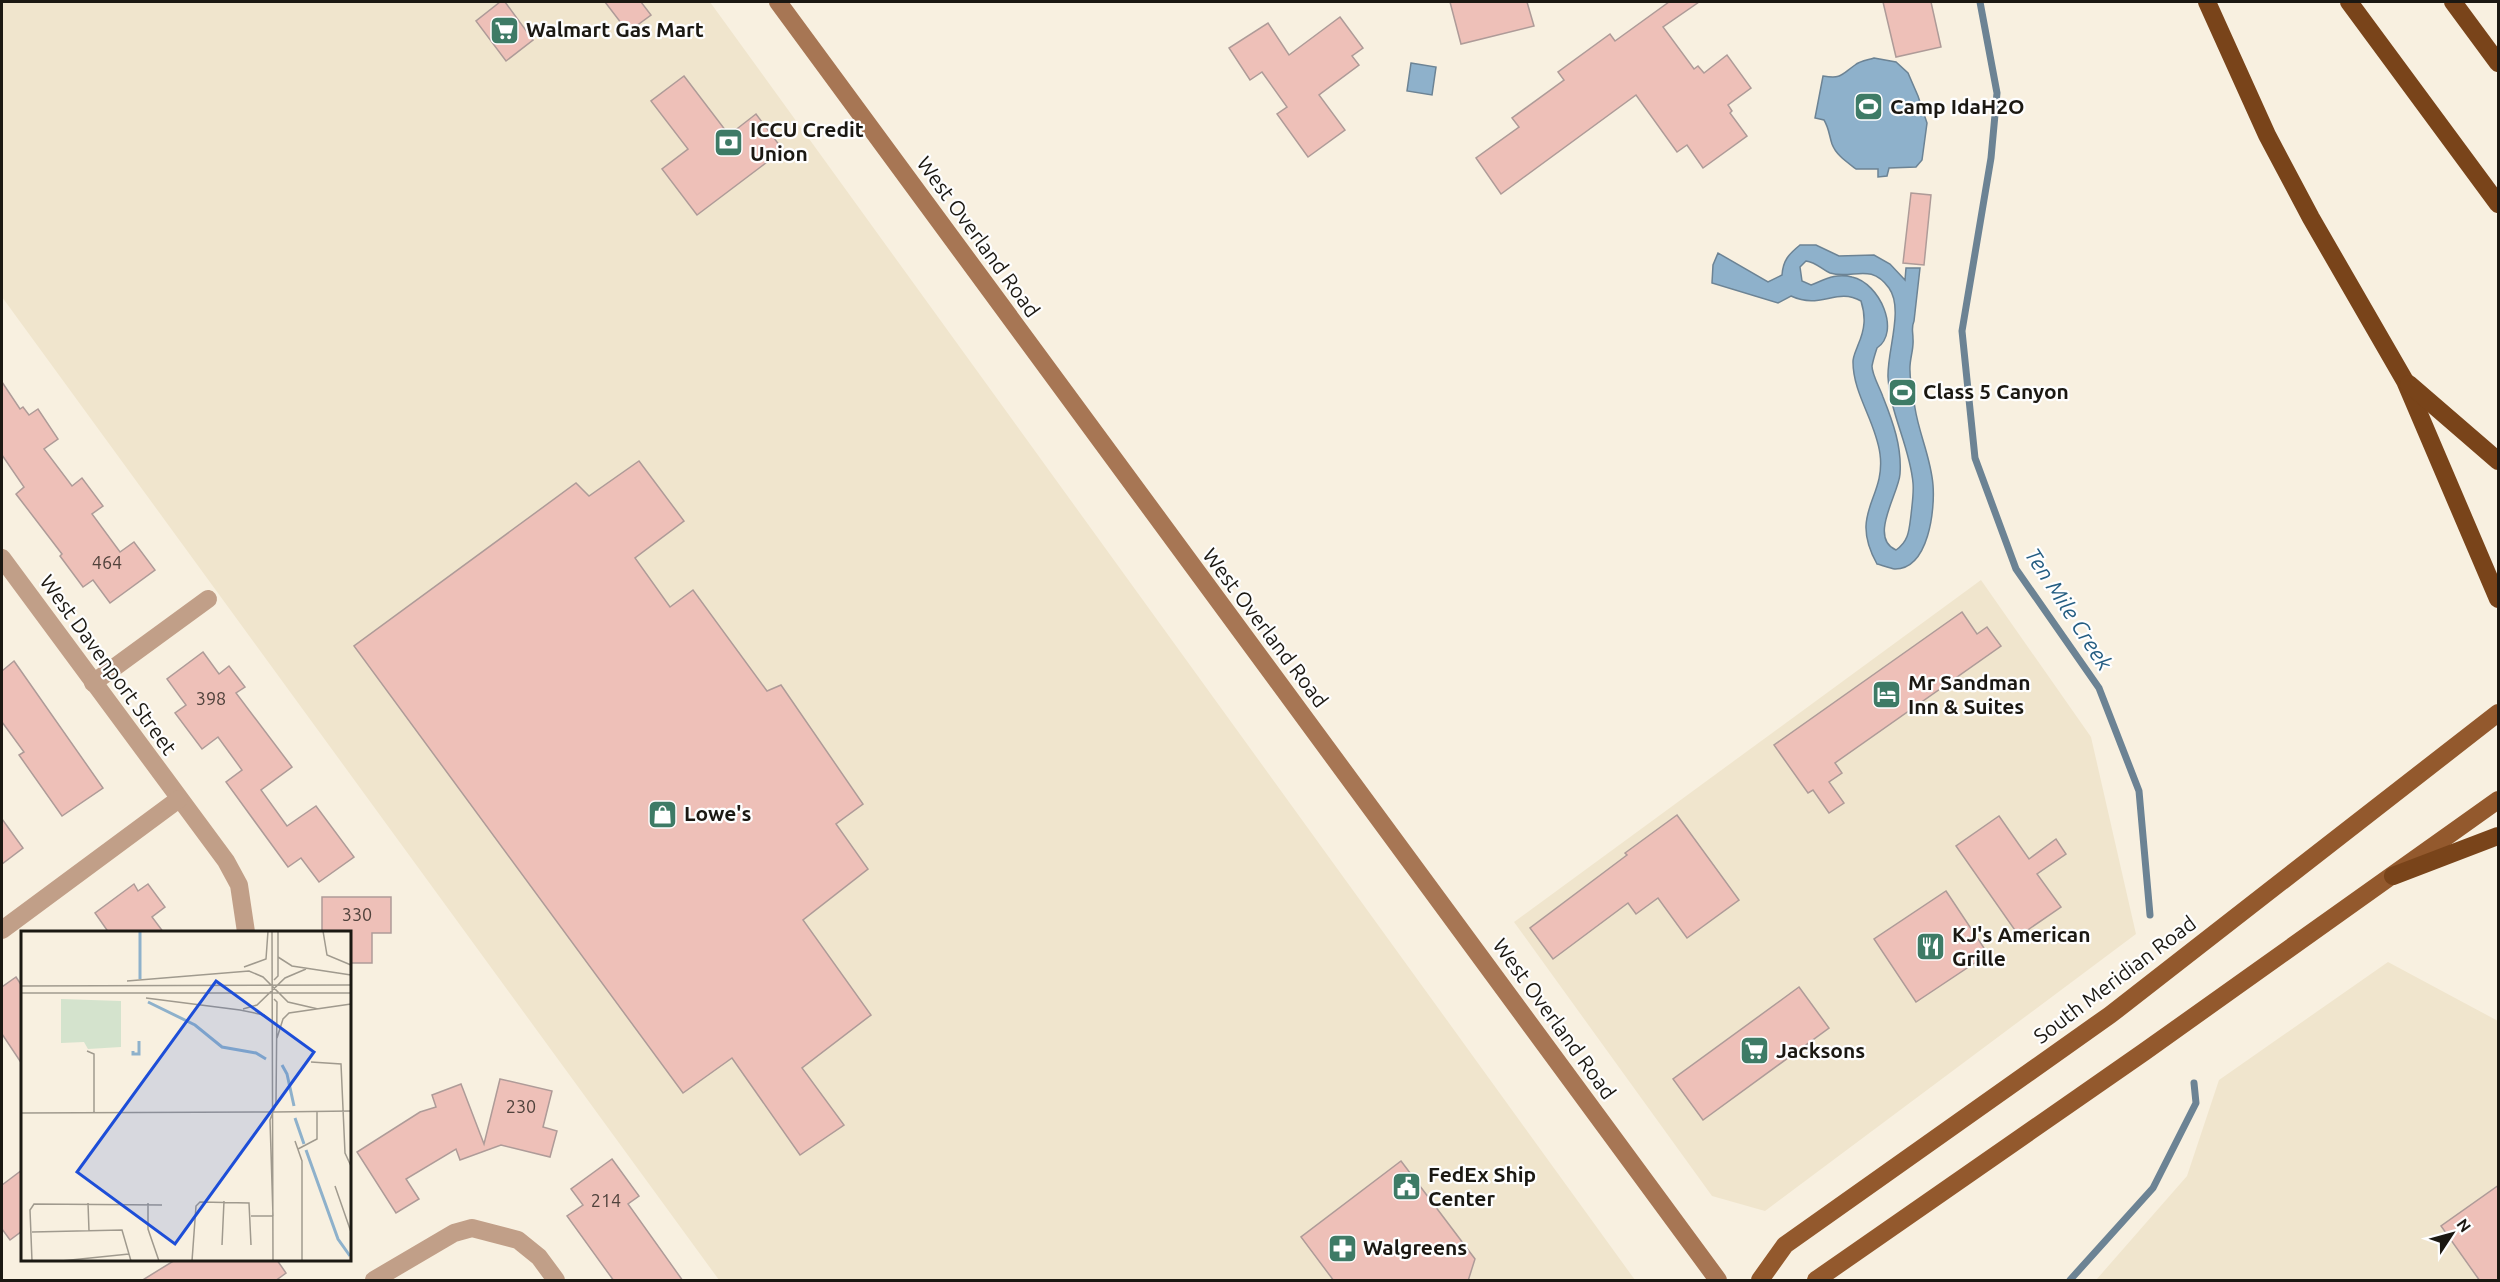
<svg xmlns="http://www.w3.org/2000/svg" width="2500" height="1282" font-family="Ubuntu,sans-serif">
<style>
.built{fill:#f0e5cd}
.water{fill:#8eb1cb;stroke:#6c8394;stroke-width:1.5;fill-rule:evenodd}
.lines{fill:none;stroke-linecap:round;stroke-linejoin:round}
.stream{stroke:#6c8394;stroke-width:7}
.building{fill:#eec0b8;stroke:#ae9b98;stroke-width:1.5}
.street{stroke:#c19f88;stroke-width:18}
.secondary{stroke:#a77654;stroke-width:18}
.primary{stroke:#93592d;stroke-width:18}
.highway{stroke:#79441a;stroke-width:18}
.labels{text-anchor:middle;stroke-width:4.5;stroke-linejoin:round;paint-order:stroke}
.number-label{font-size:18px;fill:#50423c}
.poi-label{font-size:21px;font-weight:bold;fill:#1b1812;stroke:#fefefe;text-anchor:start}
.street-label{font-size:21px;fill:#1b1812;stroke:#fefefe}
.water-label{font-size:22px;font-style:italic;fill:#245d82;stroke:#fefefe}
.inset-river{fill:none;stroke:#8eb1cb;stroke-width:3}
.inset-road{fill:none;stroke:#a09a8e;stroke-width:1.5}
.view{fill:#1d4ed8;fill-opacity:0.15;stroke:#1d4ed8;stroke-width:3}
.inset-edge{fill:none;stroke:#1b1812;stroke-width:3}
</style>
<rect width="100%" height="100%" fill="#f8f0e0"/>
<!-- built -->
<g class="built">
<polygon points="2,2 710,2 1635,1280 719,1280 2,297"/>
<polygon points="1981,580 2091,737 2136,934 1765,1211 1712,1196 1514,922"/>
<polygon points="2388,962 2498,1021 2498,1280 2096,1280 2187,1176 2219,1080"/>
</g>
<!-- water -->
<g class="water">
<path d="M1874 58 1896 62 1908 73 1918 96 1927 123 1922 160 1916 167 1889 168 1887 176 1878 177V169H1856C1847 162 1836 155 1832 144 1829 135 1829 128 1824 120L1815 118 1823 76C1842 79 1841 75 1855 65 1860 61 1868 60 1874 58Z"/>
<polygon points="1411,63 1436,67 1432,95 1407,91"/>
<path d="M1800 245H1816L1839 256 1874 255 1890 264 1905 280 1906 268H1920L1914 321C1911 328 1913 331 1913 339 1914 350 1909 360 1910 371 1910 383 1913 396 1915 408 1919 434 1931 458 1933 485 1935 509 1929 569 1895 569 1889 568 1882 565 1877 564 1848 512 1886 499 1880 454 1876 422 1853 394 1853 362 1853 356 1856 351 1858 345 1865 329 1866 317 1861 301 1836 287 1821 310 1791 296L1778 303 1712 283 1713 265 1718 253 1768 282 1782 275C1783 260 1789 254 1800 245ZM1806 261C1816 262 1821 269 1830 273 1853 280 1870 262 1889 288 1904 309 1887 351 1888 377 1890 414 1910 447 1913 483 1914 493 1912 505 1911 515 1909 530 1909 541 1896 550 1868 538 1899 493 1900 474 1902 447 1893 422 1883 397 1880 388 1872 375 1872 366 1873 361 1875 354 1877 348 1901 332 1880 283 1852 277 1836 273 1826 279 1811 285L1802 281 1800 267Z"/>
</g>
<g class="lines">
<!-- stream -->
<g class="stream">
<polyline points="1980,2 1997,93 1991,158 1962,331 1975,458 2016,569 2099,688 2139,791 2150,915"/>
<polyline points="2070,1280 2153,1188 2196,1103 2194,1083"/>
</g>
</g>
<!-- building -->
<g class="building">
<polygon points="500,2 505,2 533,40 506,61 476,21"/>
<polygon points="605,2 641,2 651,15 628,32"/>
<polygon points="1450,2 1527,2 1534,26 1461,44"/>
<polygon points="1669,2 1699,2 1663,27 1694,69 1698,66 1704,73 1727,55 1751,88 1728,105 1732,111 1730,113 1747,136 1703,168 1687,145 1677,152 1636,95 1501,194 1476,158 1519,127 1512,118 1564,80 1558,72 1610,34 1615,41"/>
<polygon points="1883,2 1931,2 1941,47 1896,57"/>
<polygon points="1340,17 1363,48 1352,56 1359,65 1319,95 1345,130 1308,157 1277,114 1287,107 1262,72 1250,80 1229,48 1268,23 1289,55"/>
<polygon points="684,76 729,135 756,114 783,150 697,215 662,169 688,149 651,101"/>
<polygon points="1911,193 1931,195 1924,265 1903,263"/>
<polygon points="2,382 20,409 23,407 29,415 38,409 58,439 44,449 72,486 82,478 103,506 92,514 120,552 134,542 155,570 110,603 93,580 83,587 60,556 62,554 16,494 24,487 2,455"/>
<polygon points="639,461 684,521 635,558 670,607 693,590 767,691 781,685 863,804 836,824 868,869 803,920 871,1015 802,1068 844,1125 800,1155 732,1058 683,1093 354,646 576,483 589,496"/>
<polygon points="1962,612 1977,634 1987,627 2001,646 1835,763 1842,773 1829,782 1844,803 1829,813 1813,790 1808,793 1774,745"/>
<polygon points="203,652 219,674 229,666 245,687 236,693 292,767 261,790 287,826 316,806 354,857 319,882 301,858 288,867 226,782 242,770 218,737 202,749 175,713 186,705 167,679"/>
<polygon points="14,661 103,788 62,816 19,755 24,752 2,722 2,671"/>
<polygon points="1677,815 1739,900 1687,938 1658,898 1636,914 1628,903 1553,959 1530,928 1627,855 1625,853"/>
<polygon points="1999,816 2029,859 2056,839 2066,854 2037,874 2061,907 2019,936 1956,846"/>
<polygon points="2,819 23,848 2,864"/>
<polygon points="134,884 138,891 148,884 165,907 152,917 164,933 109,933 95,913"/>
<polygon points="1946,891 1988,954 1916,1002 1874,939"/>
<polygon points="322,897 391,897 391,933 372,933 372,963 350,963 350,933 322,933"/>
<polygon points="16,977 22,986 22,1064 2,1034 2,987"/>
<polygon points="1799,987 1829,1028 1703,1120 1673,1079"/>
<polygon points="500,1079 552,1091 543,1127 557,1131 550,1157 501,1145 460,1160 456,1149 406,1179 419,1199 396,1213 357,1152 420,1112 436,1107 432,1095 461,1084 484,1144"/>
<polygon points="612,1159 639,1196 628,1204 683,1281 614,1281 567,1216 583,1205 571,1189"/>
<polygon points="1401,1161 1475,1259 1468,1281 1334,1281 1301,1237"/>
<polygon points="22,1170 22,1231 10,1240 2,1229 2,1185"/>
<polygon points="2499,1185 2499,1281 2480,1281 2441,1226"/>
<polygon points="175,1260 277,1260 286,1273 275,1281 141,1281"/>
</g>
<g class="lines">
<!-- street -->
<g class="street">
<polyline points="2,558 226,861 239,885 246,932"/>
<polyline points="93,683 208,599"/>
<polyline points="2,930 179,799"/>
<polyline points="374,1280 454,1233 472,1228 518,1240 539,1257 556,1280"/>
</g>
<!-- secondary -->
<polyline class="secondary" points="778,2 1718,1280"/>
<!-- primary -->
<g class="primary">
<polyline points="1760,1280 1785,1245 2110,1015 2498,713"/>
<polyline points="1816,1280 2144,1052 2498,800"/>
</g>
<!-- highway -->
<g class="highway">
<polyline points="2207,2 2267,135 2311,218 2405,381 2498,599"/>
<polyline points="2349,2 2498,204"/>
<polyline points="2453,2 2498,63"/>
<polyline points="2409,384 2498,461"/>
<polyline points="2393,876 2498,836"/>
</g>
</g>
<!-- icons -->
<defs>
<symbol id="supermarket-square" viewBox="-11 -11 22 22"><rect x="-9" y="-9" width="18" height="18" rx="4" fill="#3e7b66" stroke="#fefefe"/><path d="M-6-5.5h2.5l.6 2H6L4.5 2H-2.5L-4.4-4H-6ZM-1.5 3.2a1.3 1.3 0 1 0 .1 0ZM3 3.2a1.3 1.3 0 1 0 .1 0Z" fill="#fff"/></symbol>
<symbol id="stadium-square" viewBox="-11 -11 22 22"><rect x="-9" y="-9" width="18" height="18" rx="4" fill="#3e7b66" stroke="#fefefe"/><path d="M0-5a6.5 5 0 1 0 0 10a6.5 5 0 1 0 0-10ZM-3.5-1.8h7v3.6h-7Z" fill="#fff"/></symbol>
<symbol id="bank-square" viewBox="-11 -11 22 22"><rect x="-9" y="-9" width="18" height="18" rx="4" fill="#3e7b66" stroke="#fefefe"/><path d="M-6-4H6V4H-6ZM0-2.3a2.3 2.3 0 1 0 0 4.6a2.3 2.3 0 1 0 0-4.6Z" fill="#fff"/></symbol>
<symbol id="hotel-square" viewBox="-11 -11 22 22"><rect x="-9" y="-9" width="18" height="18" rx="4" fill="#3e7b66" stroke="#fefefe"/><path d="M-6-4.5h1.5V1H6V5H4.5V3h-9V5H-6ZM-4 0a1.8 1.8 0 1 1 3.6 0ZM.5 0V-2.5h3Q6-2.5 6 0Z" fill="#fff"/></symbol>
<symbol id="shop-square" viewBox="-11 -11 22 22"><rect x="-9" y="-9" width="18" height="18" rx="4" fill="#3e7b66" stroke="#fefefe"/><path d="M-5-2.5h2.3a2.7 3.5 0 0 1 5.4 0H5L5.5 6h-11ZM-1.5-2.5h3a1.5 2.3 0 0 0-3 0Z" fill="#fff"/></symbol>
<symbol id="restaurant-square" viewBox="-11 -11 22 22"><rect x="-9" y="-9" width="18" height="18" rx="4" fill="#3e7b66" stroke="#fefefe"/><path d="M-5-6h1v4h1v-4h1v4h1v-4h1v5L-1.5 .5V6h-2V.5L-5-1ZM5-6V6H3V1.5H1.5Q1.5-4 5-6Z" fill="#fff"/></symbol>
<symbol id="civic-square" viewBox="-11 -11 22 22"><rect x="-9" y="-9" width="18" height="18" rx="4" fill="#3e7b66" stroke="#fefefe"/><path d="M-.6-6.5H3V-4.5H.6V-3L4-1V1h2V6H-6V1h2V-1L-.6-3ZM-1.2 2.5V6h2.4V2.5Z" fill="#fff"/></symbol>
<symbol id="pharmacy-square" viewBox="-11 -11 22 22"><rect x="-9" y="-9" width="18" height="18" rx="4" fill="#3e7b66" stroke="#fefefe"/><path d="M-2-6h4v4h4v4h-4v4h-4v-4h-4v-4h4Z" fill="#fff"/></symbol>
</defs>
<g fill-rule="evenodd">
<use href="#supermarket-square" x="488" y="14" width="33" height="33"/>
<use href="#stadium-square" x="1852" y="90" width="33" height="33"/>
<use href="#bank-square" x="712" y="126" width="33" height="33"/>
<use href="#stadium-square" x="1886" y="376" width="33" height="33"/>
<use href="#hotel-square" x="1870" y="678" width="33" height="33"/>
<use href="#shop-square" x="646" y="798" width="33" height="33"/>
<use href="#restaurant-square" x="1914" y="930" width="33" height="33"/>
<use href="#supermarket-square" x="1738" y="1034" width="33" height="33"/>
<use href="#civic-square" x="1390" y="1170" width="33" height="33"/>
<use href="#pharmacy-square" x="1326" y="1232" width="33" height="33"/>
</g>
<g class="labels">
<!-- number labels -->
<g class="number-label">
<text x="107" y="569">464</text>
<text x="211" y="705">398</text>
<text x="357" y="921">330</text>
<text x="521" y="1113">230</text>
<text x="606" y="1207">214</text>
</g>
<!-- poi labels -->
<g class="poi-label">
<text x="526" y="37">Walmart Gas Mart</text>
<text x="1890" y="114">Camp IdaH2O</text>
<text x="750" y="137">ICCU Credit<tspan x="750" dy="24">Union</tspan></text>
<text x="1923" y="399">Class 5 Canyon</text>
<text x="1908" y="690">Mr Sandman<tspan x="1908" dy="24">Inn &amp; Suites</tspan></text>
<text x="684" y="821">Lowe's</text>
<text x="1952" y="942">KJ's American<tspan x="1952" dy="24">Grille</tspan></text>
<text x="1776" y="1058">Jacksons</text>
<text x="1428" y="1182">FedEx Ship<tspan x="1428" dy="24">Center</tspan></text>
<text x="1363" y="1255">Walgreens</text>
</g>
<!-- street labels -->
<g class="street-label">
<text transform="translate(978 237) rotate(54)" y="7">West Overland Road</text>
<text transform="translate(1265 628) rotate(53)" y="7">West Overland Road</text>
<text transform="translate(108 665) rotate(54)" y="7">West Davenport Street</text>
<text transform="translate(2115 980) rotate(-37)" y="7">South Meridian Road</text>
<text transform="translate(1554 1019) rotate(54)" y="7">West Overland Road</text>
</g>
<!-- water labels -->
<g class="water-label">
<text transform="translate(2069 609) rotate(57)" y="8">Ten Mile Creek</text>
</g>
</g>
<!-- overview -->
<g transform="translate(21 931)">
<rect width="330" height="330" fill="#f8f0e0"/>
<path d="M40 68 100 70V116L67 118 63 111 40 112Z" fill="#d4e3cd"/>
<path class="inset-river" d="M119 48V0M127 71 174 94 201 116 235 122 245 128M112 120V123H118V110M261 134 266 143 273 175M274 187 283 213M285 219 317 308 329 325"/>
<path class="inset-road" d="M251 0 252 330M302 0 306 24 330 34M257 26 271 35 330 44M223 36 245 28 247 0M253 49 257 45V0M106 50 228 40 242 46 267 71 297 78M0 55 330 54M0 62H330M125 67 219 79 243 84 249 89M222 78 236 74 264 47 285 38M256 107 262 88 268 82 330 73M66 120 73 123V182M290 131 320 133 324 222 330 235M253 181 330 180M0 182 253 181M274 210 281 230V330M277 218 296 208V180M314 255 330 301M67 272 68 300M127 272V298L138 330M230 285H252M252 285 249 189 255 173 256 71 253 68M11 301 101 299 110 330M201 314 203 270M11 330 9 279 13 273 141 274M40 330 108 323M171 330 175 275 179 271 228 272 230 314"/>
<path class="view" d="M195 50 293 121 154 313 56 241Z"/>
<rect width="330" height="330" class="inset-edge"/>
</g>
<!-- border -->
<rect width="2500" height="1282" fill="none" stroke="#1b1812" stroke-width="6"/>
<!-- north arrow -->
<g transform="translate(2452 1234) rotate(54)" stroke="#fefefe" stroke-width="4.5" paint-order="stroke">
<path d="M0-4.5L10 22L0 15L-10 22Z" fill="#1b1812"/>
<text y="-9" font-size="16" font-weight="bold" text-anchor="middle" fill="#1b1812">N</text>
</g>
</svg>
